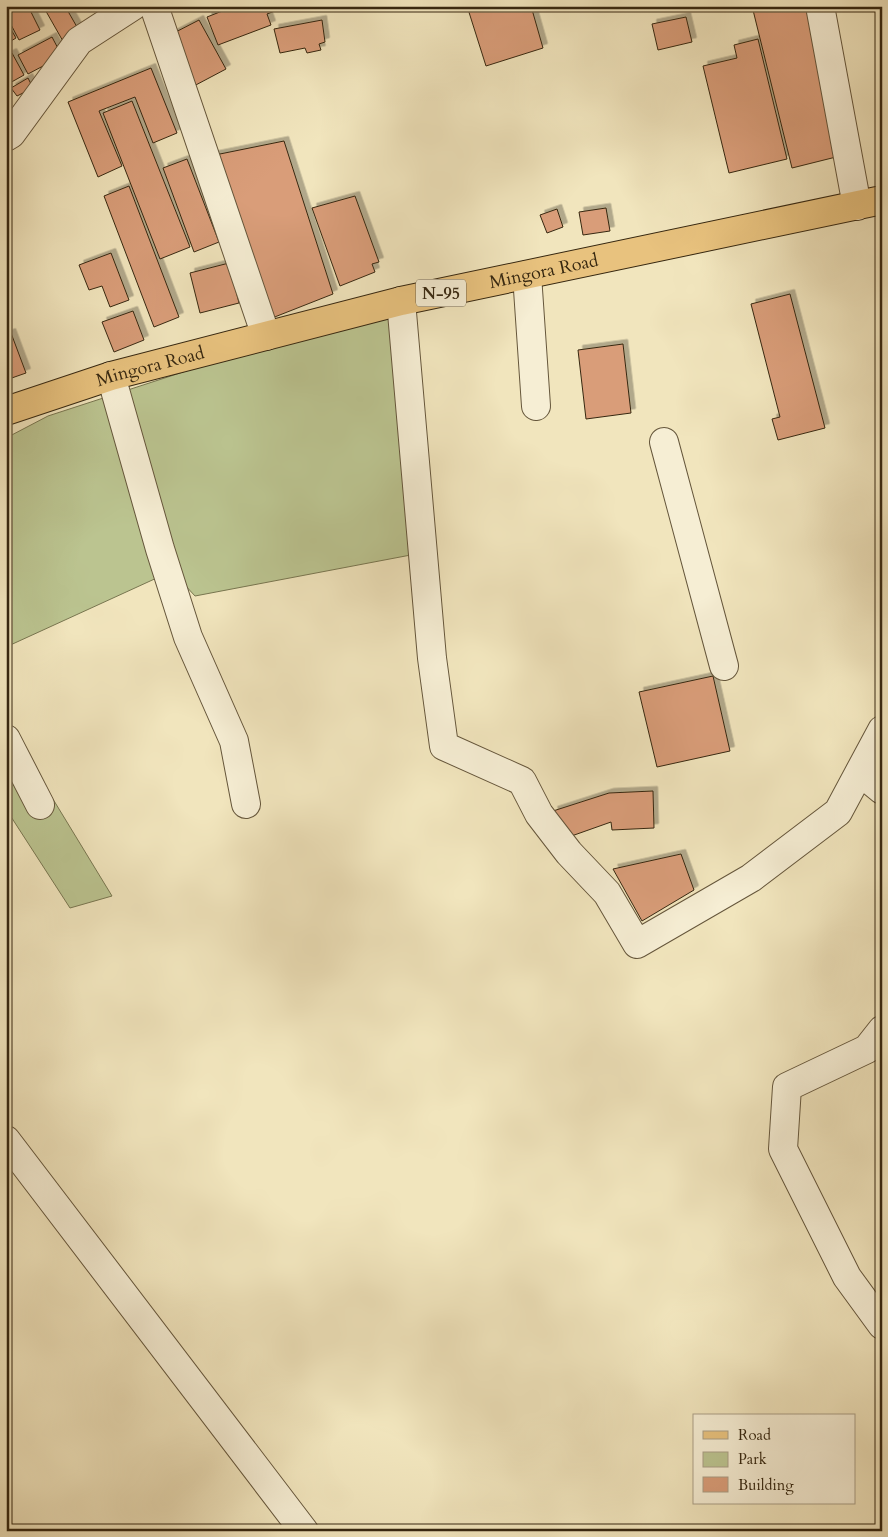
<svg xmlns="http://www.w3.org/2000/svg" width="888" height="1537" font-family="Cardo,serif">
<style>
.green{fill:#bbc490;stroke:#787650}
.building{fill:#d99d79;stroke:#362710;filter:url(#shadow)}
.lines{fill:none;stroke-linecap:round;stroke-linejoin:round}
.minor-casing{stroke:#65563b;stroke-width:30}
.major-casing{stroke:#362710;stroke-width:30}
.minor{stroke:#f6eed4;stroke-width:28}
.major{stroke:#e8c27e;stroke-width:28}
.labels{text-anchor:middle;stroke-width:4;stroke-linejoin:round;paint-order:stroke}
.shield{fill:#f6eed4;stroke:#70634b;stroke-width:1}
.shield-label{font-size:16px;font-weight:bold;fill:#362710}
.street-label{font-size:18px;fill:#362710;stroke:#f6eed4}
</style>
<defs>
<filter id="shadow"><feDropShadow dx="4.5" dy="-4.5" stdDeviation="0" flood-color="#0004"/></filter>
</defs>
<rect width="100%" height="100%" fill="#f1e5bd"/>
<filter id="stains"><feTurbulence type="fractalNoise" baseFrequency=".004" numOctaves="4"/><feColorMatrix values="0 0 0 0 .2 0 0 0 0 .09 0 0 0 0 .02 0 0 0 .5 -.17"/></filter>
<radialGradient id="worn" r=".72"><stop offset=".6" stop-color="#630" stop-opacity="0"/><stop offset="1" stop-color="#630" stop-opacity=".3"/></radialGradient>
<!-- green -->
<g class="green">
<polygon points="401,301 416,554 195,596 172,571 6,647 6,438 48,416"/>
<polygon points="6,722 112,896 70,908 6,809"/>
</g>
<!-- building -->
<g class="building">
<polygon points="6,6 28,6 40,30 19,40 6,15"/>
<polygon points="43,6 65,6 81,34 64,43"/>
<polygon points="235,6 288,6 267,14 271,25 218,45 207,17"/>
<polygon points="467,6 531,6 543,48 486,66"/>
<polygon points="752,6 807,6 844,155 792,168"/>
<polygon points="686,17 692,42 658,50 652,24"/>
<polygon points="199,20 226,69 192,87 166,37"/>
<polygon points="322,20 325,42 319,44 321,50 307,53 305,48 280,53 274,29"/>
<polygon points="6,21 16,38 6,44"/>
<polygon points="52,37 62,56 28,74 18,55"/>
<polygon points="758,39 787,159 729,173 703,66 737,58 734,45"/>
<polygon points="12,53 24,75 8,84 6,80 6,56"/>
<polygon points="151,68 177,133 153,143 135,97 99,111 122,166 98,177 68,102"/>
<polygon points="28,78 33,88 17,96 11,88"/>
<polygon points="132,101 190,247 160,259 103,113"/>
<polygon points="284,141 333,294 267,320 210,156"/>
<polygon points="187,159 219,242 194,252 163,168"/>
<polygon points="129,186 179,317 154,327 104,196"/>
<polygon points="355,196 379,262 372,264 375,272 340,286 312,208"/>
<polygon points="606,208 610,231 583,235 579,212"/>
<polygon points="557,209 563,227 547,233 540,215"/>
<polygon points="111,253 129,300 110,307 102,286 89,290 79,265"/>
<polygon points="229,263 239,303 200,313 190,273"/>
<polygon points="790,294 825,428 778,440 772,419 780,417 751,304"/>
<polygon points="133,311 144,340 114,352 102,322"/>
<polygon points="11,333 26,373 6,380 6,335"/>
<polygon points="623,344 631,413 586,419 578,350"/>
<polygon points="713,676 730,751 657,767 639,692"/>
<polygon points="653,791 654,828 612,830 611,822 563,839 553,811 609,793"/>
<polygon points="681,854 694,890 642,921 613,869"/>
</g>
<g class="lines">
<defs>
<g id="minor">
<polyline points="154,6 266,336"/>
<polyline points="820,6 857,206"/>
<polyline points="6,137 11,134 79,41 133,6"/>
<polyline points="527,275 536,406"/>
<polyline points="401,301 432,658 444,746 522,781 539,814 569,853 607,893 637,944 751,878 838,812 882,730"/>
<polyline points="111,376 160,549 188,637 234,741 246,804"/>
<polyline points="664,442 724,666"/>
<polyline points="6,739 40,805"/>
<polyline points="860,772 882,790"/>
<polyline points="882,1030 867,1049 787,1087 783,1149 847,1277 882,1325"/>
<polyline points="6,1140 304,1531"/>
</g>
<g id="major">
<path id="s1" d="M6 411 111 376 401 301 882 200"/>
</g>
</defs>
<!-- minor casing -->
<use href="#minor" class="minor-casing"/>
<!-- major casing -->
<use href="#major" class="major-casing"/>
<!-- minor -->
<use href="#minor" class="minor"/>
<!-- major -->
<use href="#major" class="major"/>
</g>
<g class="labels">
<!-- shield labels -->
<rect class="shield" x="416" y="279.5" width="50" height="27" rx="4"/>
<g class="shield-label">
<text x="441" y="299">N-95</text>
</g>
<!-- street labels -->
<g class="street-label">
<text dy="6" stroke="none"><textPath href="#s1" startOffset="556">Mingora Road</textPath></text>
<text dy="6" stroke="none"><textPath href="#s1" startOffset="151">Mingora Road</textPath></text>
</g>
</g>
<!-- margin -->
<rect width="888" height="1537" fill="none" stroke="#f1e5bd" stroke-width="25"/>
<rect x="8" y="8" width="873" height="1522" fill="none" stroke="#362710" stroke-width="2.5"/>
<rect x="12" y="12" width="863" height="1512" fill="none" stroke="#362710"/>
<!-- legend -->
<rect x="693" y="1414" width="162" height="90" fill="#f6eed4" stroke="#a99e86"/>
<rect x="703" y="1431" width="25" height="8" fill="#e8c27e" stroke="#a99e86"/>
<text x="738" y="1440" font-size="15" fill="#362710">Road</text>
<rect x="703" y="1452" width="25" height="15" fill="#bbc490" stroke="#a99e86"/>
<text x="738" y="1464" font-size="15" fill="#362710">Park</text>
<rect x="703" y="1477" width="25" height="15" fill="#d99d79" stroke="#a99e86"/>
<text x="738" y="1490" font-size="15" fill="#362710">Building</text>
<rect width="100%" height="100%" filter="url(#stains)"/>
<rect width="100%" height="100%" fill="url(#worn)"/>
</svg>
